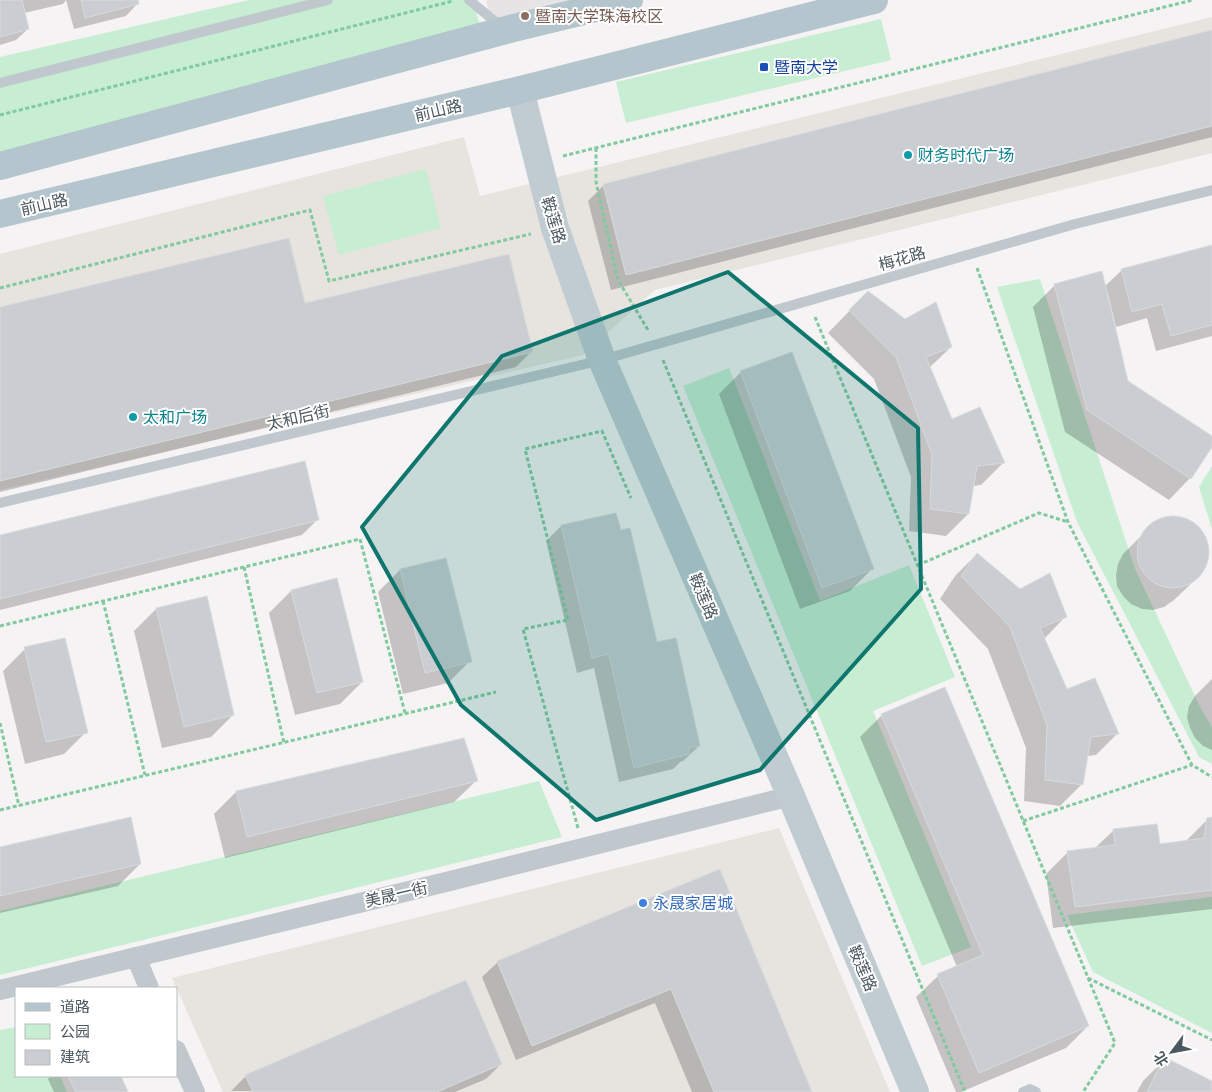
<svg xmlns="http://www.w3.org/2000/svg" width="1212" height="1092" font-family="Karla,'Noto Sans SC',sans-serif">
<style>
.commercial{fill:#e7e4df}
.education{fill:#e6e4e4}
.green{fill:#c7edd2}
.shadow{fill:#0003}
.building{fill:#caced2;stroke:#d8dadd}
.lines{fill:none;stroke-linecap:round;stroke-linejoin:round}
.path{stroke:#81c99e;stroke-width:3;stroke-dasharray:4 2.5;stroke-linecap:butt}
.lane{stroke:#c0c8ce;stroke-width:10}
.street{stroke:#c0c8ce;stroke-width:20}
.secondary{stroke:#c1cbd2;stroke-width:28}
.primary{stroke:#b5c5ce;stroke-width:28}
.marked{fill:#0f766e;fill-opacity:0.2;stroke:#0f766e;stroke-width:4;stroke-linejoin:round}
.education-dot{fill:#8d6e63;stroke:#fff;stroke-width:2}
.transit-dot{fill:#1a4fb4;stroke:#fff;stroke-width:2}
.culture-dot{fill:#0f9aa8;stroke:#fff;stroke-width:2}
.shop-dot{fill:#3f7fe0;stroke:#fff;stroke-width:2}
.labels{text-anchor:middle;stroke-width:4;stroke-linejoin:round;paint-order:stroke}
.education-label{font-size:16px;fill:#785e54;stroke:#fff;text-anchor:start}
.transit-label{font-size:16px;fill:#164399;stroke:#fff;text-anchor:start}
.street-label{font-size:16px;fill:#4c585f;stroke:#fff}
.culture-label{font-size:16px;fill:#0d838f;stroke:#fff;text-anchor:start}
.shop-label{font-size:16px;fill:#366cbe;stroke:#fff;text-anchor:start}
</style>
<rect width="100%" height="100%" fill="#f5f3f3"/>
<!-- commercial -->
<g class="commercial">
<polygon points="1212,17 1212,153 655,290 583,355 0,490 0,254 464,137 480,196"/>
<polygon points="779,828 890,1092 223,1092 172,978"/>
</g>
<!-- education -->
<polygon class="education" points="486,0 628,0 494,32"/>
<!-- green -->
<g class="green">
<polygon points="249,0 473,0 481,30 0,159 0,57"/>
<polygon points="881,19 891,60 626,123 616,82"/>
<polygon points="426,169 441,228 339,255 323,196"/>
<polygon points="1040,279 1135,569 1200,707 1212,727 1212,764 1199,757 1077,522 997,287"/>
<polygon points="729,368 820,601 909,565 955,677 873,711 971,947 922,966 683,386"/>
<polygon points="1212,466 1212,529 1199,487"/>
<polygon points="539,781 562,837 0,975 0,911"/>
<polygon points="1212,897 1212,1033 1093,972 1067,915"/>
<polygon points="16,1027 16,1076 60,1076 67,1092 0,1092 0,1030"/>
</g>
<!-- shadow -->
<g class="shadow">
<polygon points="0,0 136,0 137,4 126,16 74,29 66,0 63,4 24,13 28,29 16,40 0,45"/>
<polygon points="1212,31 1212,137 611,290 588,201 604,185"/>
<polygon points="1212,246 1212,336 1156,351 1147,318 1116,327 1108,294 1106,294 1127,382 1212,437 1212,445 1190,478 1169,500 1065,432 1033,307 1055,285 1104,287 1122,270"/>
<polygon points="868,292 905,320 951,347 929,368 951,420 1003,463 981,485 972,486 968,514 946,536 909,531 911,477 874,379 828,333"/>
<polygon points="304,305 531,352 516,367 0,492 0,308"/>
<polygon points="741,372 872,569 850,591 800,609 719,394"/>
<polygon points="1175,518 1186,521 1196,526 1203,535 1207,546 1207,558 1204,569 1197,578 1174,600 1164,607 1153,610 1142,609 1131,604 1123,596 1117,586 1116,575 1118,564 1123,554 1154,523 1164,519"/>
<polygon points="317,520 302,535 0,610 0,536"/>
<polygon points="561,526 620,531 656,644 699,746 683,761 680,762 673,769 619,782 594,668 577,673 546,541"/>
<polygon points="977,554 1019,591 1065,617 1044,639 1066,691 1118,733 1096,755 1087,756 1082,784 1060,806 1024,801 1026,748 988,649 940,599 955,576"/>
<polygon points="400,570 470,661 448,683 403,694 378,592"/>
<polygon points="291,591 362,682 340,704 295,715 269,613"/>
<polygon points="156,609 233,715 211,737 162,748 134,631"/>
<polygon points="25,649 86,732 64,754 25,764 3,671"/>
<polygon points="1212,679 1212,750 1203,746 1195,738 1190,728 1187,717 1189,706 1195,696"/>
<polygon points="882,715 1088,1026 1066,1048 961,1092 956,1092 916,997 938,976 957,967 860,737"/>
<polygon points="476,781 454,802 225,858 214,814 236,792"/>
<polygon points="1208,819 1212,819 1212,909 1053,928 1046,874 1068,852 1095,848 1114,830 1159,845 1186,841"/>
<polygon points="0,849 140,864 118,886 0,913"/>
<polygon points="719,871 810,1092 692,1092 655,1003 516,1060 482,977 498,962"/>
<polygon points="1165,1059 1212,1083 1212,1092 1137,1092 1143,1081"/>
<polygon points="501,1064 486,1079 455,1092 231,1091 246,1076"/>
<polygon points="51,1076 119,1076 127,1092 54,1092 48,1079"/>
</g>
<!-- building -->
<g class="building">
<polygon points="0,0 22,0 29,29 0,37"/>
<polygon points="81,0 138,0 139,4 85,18"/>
<polygon points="1212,30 1212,126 626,275 603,184"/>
<polygon points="289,238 305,303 509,254 533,352 0,481 0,307"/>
<polygon points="1212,245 1212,325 1171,336 1162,304 1132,312 1121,269"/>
<polygon points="1102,271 1128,381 1212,436 1212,447 1191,479 1087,410 1054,284"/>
<polygon points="868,291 905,319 936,302 952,347 926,357 952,419 980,407 1005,463 977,466 969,514 930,509 932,455 896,357 849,310"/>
<polygon points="792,352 874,569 822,588 740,371"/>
<polygon points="305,461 319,520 0,599 0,535"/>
<polygon points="616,513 621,530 630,528 657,642 676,638 700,746 689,748 689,754 634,768 609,654 592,658 561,525"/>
<circle cx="1173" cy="552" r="36"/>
<polygon points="977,553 1020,589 1050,573 1067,617 1040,628 1067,689 1095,678 1119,734 1091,737 1083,785 1045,780 1047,725 1010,627 961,576"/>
<polygon points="446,558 472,662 425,673 400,569"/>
<polygon points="337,578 363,682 317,693 291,590"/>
<polygon points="207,596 234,715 184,727 156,608"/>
<polygon points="65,638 88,733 46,742 24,647"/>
<polygon points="945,687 1089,1026 979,1073 937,974 983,955 881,714"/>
<polygon points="464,738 478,781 247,837 236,791"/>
<polygon points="131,817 141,864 0,896 0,847"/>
<polygon points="1212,817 1212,890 1075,907 1067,851 1115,845 1113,829 1157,824 1160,844 1204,838 1207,818"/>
<polygon points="720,869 812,1092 714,1092 671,989 532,1046 497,961"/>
<polygon points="466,980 502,1064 437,1092 253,1092 245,1075"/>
<polygon points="1164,1057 1212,1081 1212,1092 1147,1092"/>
<polygon points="68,1076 121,1076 128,1092 76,1092"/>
</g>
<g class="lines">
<!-- path -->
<g class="path">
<polyline points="0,115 453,1"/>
<polyline points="596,148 596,182 618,280 648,330"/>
<polyline points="563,156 1193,0"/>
<polyline points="977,268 1068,522 1192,765 1212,777"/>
<polyline points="0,288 310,210 329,281 531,234"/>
<polyline points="815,317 1115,1043 1083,1092"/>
<polyline points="663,360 965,1092"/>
<polyline points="918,565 1039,513 1068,522"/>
<polyline points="244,567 284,743"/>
<polyline points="103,601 145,775"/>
<polyline points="0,626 360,539 405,713"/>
<polyline points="0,723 19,806"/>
<polyline points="0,810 496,692"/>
<polyline points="1023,821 1192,765"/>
<polyline points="578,828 523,629 568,620 525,449 602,431 631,498"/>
<polyline points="1088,978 1212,1040"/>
</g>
<!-- lane -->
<g class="lane">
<polyline points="469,0 503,28"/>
<polyline points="0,83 328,0"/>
<polyline points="0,503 602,360 1075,224 1212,190"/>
<polyline points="1023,1092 1030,1089 1036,1092"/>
</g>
<!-- street -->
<g class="street">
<polyline points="136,957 149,988"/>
<polyline points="0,990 446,882 791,796"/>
<polyline points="176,1050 195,1092"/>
</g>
<!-- secondary -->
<polyline class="secondary" points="520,90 555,228 602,360 791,796 915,1092"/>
<!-- primary -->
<g class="primary">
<polyline points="0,166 506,30 629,0"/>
<polyline points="0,214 520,90 874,0"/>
</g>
</g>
<!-- marked area -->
<path class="marked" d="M728 272 918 428 921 589 760 770 596 820 461 705 362 527 502 356Z"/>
<!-- markers -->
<circle class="education-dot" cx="525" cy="16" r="5"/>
<rect class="transit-dot" x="759" y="62" width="10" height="10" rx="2.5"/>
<g class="culture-dot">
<circle cx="908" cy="155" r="5"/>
<circle cx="133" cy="417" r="5"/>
</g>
<circle class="shop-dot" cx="643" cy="903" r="5"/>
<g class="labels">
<!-- education labels -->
<g class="education-label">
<text x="535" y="22">暨南大学珠海校区</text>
</g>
<!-- transit labels -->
<g class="transit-label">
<text x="774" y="73">暨南大学</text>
</g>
<!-- street labels -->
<g class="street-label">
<text transform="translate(438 110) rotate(-13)" y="6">前山路</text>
<text transform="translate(44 204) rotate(-13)" y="6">前山路</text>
<text transform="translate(554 220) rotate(73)" y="6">鞍莲路</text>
<text transform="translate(902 258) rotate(-16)" y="6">梅花路</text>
<text transform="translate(298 417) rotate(-13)" y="6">太和后街</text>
<text transform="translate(704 596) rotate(67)" y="6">鞍莲路</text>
<text transform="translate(396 894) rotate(-13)" y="6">美晟一街</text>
<text transform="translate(863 968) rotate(67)" y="6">鞍莲路</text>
</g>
<!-- culture labels -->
<g class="culture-label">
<text x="918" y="161">财务时代广场</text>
<text x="143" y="423">太和广场</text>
</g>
<!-- shop labels -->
<g class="shop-label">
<text x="653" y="909">永晟家居城</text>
</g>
</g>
<!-- legend -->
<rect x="15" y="987" width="162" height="90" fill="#ffffff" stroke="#b7bcbf"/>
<rect x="25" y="1003" width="25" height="8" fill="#b5c5ce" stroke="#b7bcbf"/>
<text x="60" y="1012" font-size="15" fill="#4c585f">道路</text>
<rect x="25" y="1024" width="25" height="15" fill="#c7edd2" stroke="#b7bcbf"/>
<text x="60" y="1037" font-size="15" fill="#4c585f">公园</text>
<rect x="25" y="1050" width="25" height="15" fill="#caced2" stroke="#b7bcbf"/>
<text x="60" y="1062" font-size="15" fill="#4c585f">建筑</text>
<!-- north arrow -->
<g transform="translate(1172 1052) rotate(238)" stroke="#ffffff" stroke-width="4" paint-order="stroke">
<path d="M0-4L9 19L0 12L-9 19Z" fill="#4c585f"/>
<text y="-8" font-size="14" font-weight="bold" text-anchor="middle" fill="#4c585f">北</text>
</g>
</svg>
